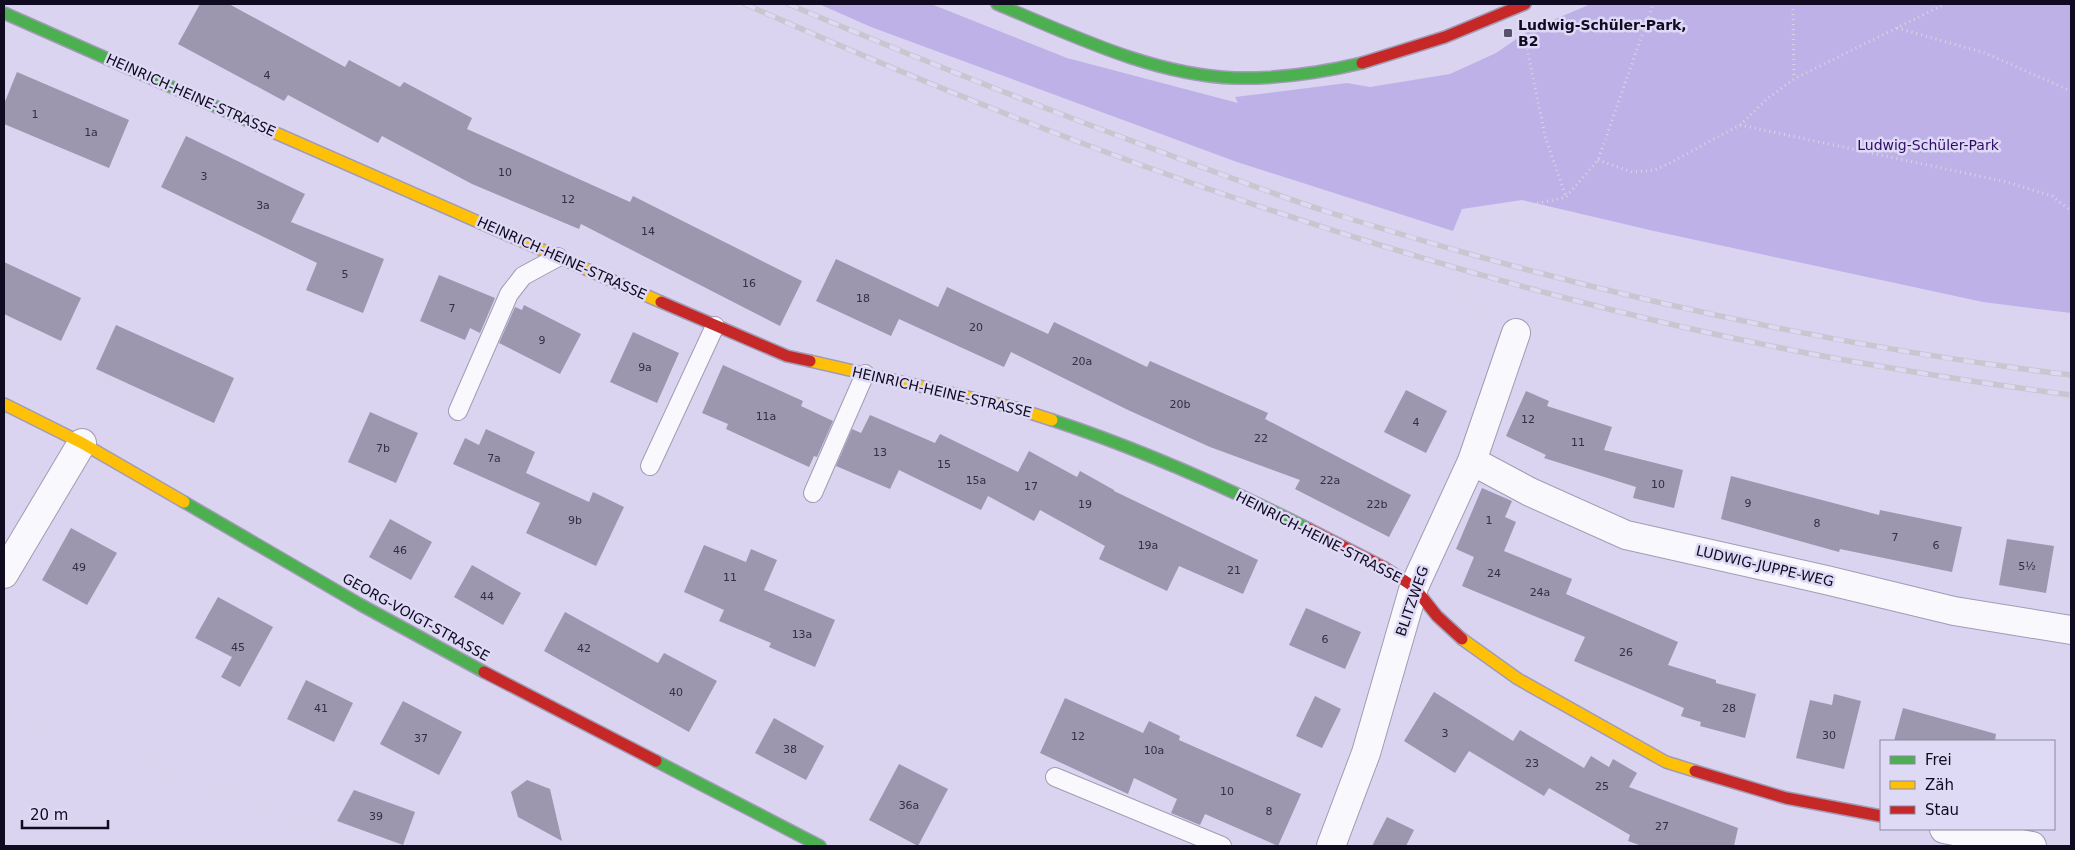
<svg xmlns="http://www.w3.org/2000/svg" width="2075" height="850" font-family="'DejaVu Sans',sans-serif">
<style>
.green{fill:#bdb1e7}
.building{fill:#9c96ae}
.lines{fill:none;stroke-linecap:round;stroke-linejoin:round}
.lane-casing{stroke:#a19bb4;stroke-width:20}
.street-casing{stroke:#a19bb4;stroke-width:30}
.fast-casing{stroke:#a19bb4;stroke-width:14}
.slow-casing{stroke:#a19bb4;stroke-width:14}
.jam-casing{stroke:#a19bb4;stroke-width:14}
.path{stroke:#d8d7df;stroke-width:3;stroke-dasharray:1 4;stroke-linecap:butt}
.lane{stroke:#f9f9fd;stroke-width:18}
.street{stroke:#f9f9fd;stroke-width:28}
.fast{stroke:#4caf50;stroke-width:11}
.slow{stroke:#ffc107;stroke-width:11}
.jam{stroke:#c62828;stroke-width:11}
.rail-casing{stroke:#c8c6ce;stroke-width:5.5}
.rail{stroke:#ded9f5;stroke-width:4;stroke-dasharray:11;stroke-linecap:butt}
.poi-dot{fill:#57516a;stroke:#ded9f5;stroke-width:2}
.labels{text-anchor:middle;stroke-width:5;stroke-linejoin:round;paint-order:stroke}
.number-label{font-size:11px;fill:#342e45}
.poi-label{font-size:14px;font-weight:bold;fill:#110b22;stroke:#ded9f5;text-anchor:start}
.street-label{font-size:14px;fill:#110b22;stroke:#ded9f5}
.park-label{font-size:14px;fill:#310b68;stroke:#ded9f5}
</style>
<rect width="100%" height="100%" fill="#dad4f1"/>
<!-- green -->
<polygon class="green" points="819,4 931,4 1067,58 1238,103 1235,97 1347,83 1370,87 1450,74 1496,53 1531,29 1591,4 2071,4 2071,313 1983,302 1654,231 1522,200 1462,209 1453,231 1237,162 871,27"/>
<!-- building -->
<g class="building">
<polygon points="200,4 229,4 345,67 349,60 400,87 404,82 472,118 467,129 630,202 633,196 802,281 780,326 581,224 579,229 472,184 382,136 378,143 288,95 284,101 178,44"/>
<polygon points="17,72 129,120 109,168 4,124 4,104"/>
<polygon points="186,136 305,194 291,222 384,259 363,313 306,290 317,263 161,187"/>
<polygon points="836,259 938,307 947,287 1048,334 1054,322 1147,367 1150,361 1268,413 1265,419 1411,495 1389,537 1295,489 1300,480 1210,447 1128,410 1011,352 1004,367 899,319 891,336 816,301"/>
<polygon points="4,262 81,298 61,341 4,314"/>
<polygon points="439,275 495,298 480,333 470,328 465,340 420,321"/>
<polygon points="524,305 581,334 560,374 499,343 515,307 522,310"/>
<polygon points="116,325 234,378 214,423 96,369"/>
<polygon points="633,332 679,353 657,403 610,382"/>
<polygon points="723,365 803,401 801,406 833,421 817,457 814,456 809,467 726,429 728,424 702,413"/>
<polygon points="1406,390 1447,411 1426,453 1384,432"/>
<polygon points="1526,391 1549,401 1547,406 1612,427 1604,450 1683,470 1674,508 1633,498 1636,487 1544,458 1546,455 1506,436"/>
<polygon points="370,412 418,433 396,483 348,462"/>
<polygon points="870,415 935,443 940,434 1018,472 1029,451 1077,477 1080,471 1114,490 1114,491 1258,560 1243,594 1179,566 1167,591 1099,559 1105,546 1040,510 1034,521 988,496 981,510 899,470 890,489 836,466 852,429 861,433"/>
<polygon points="486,429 535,452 526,473 589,502 593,492 624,507 596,566 526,533 540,503 453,464 465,438 479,445"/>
<polygon points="1731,476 1879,515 1880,510 1962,527 1952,572 1840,549 1839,552 1721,519"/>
<polygon points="1482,488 1512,501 1505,517 1516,522 1504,551 1572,579 1566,594 1678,642 1668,665 1716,680 1716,683 1756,694 1745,738 1700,726 1701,722 1681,716 1684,708 1574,661 1585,637 1462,586 1474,557 1456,549"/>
<polygon points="390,519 432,542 411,580 369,557"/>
<polygon points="71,528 117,553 87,605 42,580"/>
<polygon points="2007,539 2054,546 2046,593 1999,585"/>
<polygon points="704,545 746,562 751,549 777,560 764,590 835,620 815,667 769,647 771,643 719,621 724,610 684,592"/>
<polygon points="472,565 521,593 503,625 454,597"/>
<polygon points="218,597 273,627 240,687 221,677 232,657 195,638"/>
<polygon points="1306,608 1361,632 1345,669 1289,645"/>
<polygon points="565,612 658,663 664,653 717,681 689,732 544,651"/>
<polygon points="306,680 353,703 334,742 287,719"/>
<polygon points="1434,692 1513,741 1520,730 1584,768 1591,756 1609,767 1613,759 1637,773 1629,787 1738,828 1734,846 1642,846 1628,841 1630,835 1549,788 1544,796 1469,751 1455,773 1404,741"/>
<polygon points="1834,694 1861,701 1844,769 1796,758 1810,700 1832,705"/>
<polygon points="1315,696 1341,709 1322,748 1296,736"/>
<polygon points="1065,698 1143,733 1149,721 1180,736 1179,740 1301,794 1278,846 1205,814 1200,825 1171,813 1177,799 1134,778 1128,794 1040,753"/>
<polygon points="403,701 462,732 439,775 380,744"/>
<polygon points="1903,708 1996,734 1995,741 1894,741"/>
<polygon points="774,718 824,746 806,780 755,753"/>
<polygon points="899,764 948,789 918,846 869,820"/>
<polygon points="527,780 550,789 562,841 518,817 511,792"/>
<polygon points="354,790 415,812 403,845 337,821"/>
<polygon points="1387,817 1414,830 1406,846 1372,846"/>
</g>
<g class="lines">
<defs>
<g id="lane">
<polyline points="458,411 509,294 523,276 558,257"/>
<polyline points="650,466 715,326"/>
<polyline points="813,493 865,374"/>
<polyline points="1055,777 1222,846"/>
</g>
<g id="street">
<polyline points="1472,461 1530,492 1626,535 1826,580 1954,611 2071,630"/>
<polyline points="4,574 82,443"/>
<polyline points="1944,829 2032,846"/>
<polyline points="1331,846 1366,753 1414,587 1472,461 1516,333"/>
</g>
<g id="fast">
<path d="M997 4C1072 35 1152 75 1235 78 1278 79 1320 73 1362 63"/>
<polyline points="4,13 271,131"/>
<path d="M1052 420C1140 449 1226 487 1309 529"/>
<polyline points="184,502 361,605 484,672"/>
<polyline points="656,761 820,846"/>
</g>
<g id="slow">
<polyline points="271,131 661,302"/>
<polyline points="810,361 1015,408 1052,420"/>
<polyline points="4,404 82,443 184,502"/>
<polyline points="1462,639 1518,679 1666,762 1695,771"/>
</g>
<g id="jam">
<polyline points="1362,63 1445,37 1525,4"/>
<polyline points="661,302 787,356 810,361"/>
<polyline points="1309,529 1385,568 1414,587 1437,616 1462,639"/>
<polyline points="484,672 656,761"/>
<polyline points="1695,771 1786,798 1881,816"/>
</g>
</defs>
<!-- lane casing -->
<use href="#lane" class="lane-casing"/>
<!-- street casing -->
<use href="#street" class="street-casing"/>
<!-- fast casing -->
<use href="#fast" class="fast-casing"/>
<!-- slow casing -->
<use href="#slow" class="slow-casing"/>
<!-- jam casing -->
<use href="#jam" class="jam-casing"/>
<!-- path -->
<g class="path">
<polyline points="1793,4 1794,79"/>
<polyline points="1897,28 1985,53 2071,91"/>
<polyline points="1524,34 1545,136 1566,197"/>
<polyline points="1740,125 2007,182 2052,196 2071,211"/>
<polyline points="1598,160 1632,172 1654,170 1668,164 1740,125 1767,99 1794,79 1945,4"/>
<polyline points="1469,219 1566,197 1598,160 1653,4"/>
<polyline points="1449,290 1492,317"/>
<polyline points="4,321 77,354 87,372 210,427 197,477"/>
<polyline points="4,707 368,846"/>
</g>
<!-- lane -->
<use href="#lane" class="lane"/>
<!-- street -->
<use href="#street" class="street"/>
<!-- fast -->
<use href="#fast" class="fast"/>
<!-- slow -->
<use href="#slow" class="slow"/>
<!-- jam -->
<use href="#jam" class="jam"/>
<defs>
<g id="rail">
<path d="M745 4C1048 140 1363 253 1687 328 1814 357 1942 378 2071 395"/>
<path d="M788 4C918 59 1050 111 1183 160 1231 178 1279 196 1328 212 1570 288 1820 345 2071 375"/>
</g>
</defs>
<!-- rail casing -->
<use href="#rail" class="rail-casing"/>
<!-- rail -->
<use href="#rail" class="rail"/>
</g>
<!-- markers -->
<rect class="poi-dot" x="1503" y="28" width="10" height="10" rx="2.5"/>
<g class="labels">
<!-- number labels -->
<g class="number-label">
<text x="267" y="79">4</text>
<text x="35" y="118">1</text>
<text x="91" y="136">1a</text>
<text x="505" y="176">10</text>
<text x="204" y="180">3</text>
<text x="568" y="203">12</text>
<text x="263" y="209">3a</text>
<text x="648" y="235">14</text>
<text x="345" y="278">5</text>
<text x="749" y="287">16</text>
<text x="863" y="302">18</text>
<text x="452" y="312">7</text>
<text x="976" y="331">20</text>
<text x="542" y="344">9</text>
<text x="1082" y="365">20a</text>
<text x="645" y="371">9a</text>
<text x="1180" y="408">20b</text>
<text x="766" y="420">11a</text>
<text x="1528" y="423">12</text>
<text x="1416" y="426">4</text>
<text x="1261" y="442">22</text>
<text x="1578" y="446">11</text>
<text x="383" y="452">7b</text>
<text x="880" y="456">13</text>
<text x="494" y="462">7a</text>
<text x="944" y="468">15</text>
<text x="976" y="484">15a</text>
<text x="1330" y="484">22a</text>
<text x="1658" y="488">10</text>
<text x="1031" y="490">17</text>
<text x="1748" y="507">9</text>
<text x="1085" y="508">19</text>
<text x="1377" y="508">22b</text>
<text x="575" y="524">9b</text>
<text x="1489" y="524">1</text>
<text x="1817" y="527">8</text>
<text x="1895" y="541">7</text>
<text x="1148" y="549">19a</text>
<text x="1936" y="549">6</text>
<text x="400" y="554">46</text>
<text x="2027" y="570">5½</text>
<text x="79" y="571">49</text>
<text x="1234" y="574">21</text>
<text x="1494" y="577">24</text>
<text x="730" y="581">11</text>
<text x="1540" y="596">24a</text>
<text x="487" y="600">44</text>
<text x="802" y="638">13a</text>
<text x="1325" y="643">6</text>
<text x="238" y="651">45</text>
<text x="584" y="652">42</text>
<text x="1626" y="656">26</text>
<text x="676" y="696">40</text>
<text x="321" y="712">41</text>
<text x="1729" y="712">28</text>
<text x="1445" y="737">3</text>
<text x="1829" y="739">30</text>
<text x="1078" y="740">12</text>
<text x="421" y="742">37</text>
<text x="790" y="753">38</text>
<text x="1154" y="754">10a</text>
<text x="1532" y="767">23</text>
<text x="1602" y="790">25</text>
<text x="1227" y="795">10</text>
<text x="909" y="809">36a</text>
<text x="1269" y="815">8</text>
<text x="376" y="820">39</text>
<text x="1662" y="830">27</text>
</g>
<!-- poi labels -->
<g class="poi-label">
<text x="1518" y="30">Ludwig-Schüler-Park,<tspan x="1518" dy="16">B2</tspan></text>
</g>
<!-- street labels -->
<g class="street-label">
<text transform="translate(191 95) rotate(24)" y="5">HEINRICH-HEINE-STRASSE</text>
<text transform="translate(562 258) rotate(24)" y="5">HEINRICH-HEINE-STRASSE</text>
<text transform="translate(942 392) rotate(13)" y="5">HEINRICH-HEINE-STRASSE</text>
<text transform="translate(1319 537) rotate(27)" y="5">HEINRICH-HEINE-STRASSE</text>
<text transform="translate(1765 566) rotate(13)" y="5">LUDWIG-JUPPE-WEG</text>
<text transform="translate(1412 601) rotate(-71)" y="5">BLITZWEG</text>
<text transform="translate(416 617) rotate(29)" y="5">GEORG-VOIGT-STRASSE</text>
</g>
<!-- park labels -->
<g class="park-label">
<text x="1928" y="150">Ludwig-Schüler-Park</text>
</g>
</g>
<!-- border -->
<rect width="2075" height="850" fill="none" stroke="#110b22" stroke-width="10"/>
<!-- legend -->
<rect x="1880" y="740" width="175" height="90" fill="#ded9f5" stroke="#8c87a1"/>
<rect x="1890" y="756" width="25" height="8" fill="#4caf50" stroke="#8c87a1"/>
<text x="1925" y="765" font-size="15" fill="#110b22">Frei</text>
<rect x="1890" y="781" width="25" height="8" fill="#ffc107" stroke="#8c87a1"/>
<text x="1925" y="790" font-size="15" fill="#110b22">Zäh</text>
<rect x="1890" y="806" width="25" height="8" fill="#c62828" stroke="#8c87a1"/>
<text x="1925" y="815" font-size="15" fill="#110b22">Stau</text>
<!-- scale -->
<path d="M22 820v8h86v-8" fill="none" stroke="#110b22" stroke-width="2.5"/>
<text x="30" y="820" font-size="15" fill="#110b22" stroke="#ded9f5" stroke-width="4" paint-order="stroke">20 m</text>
</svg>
